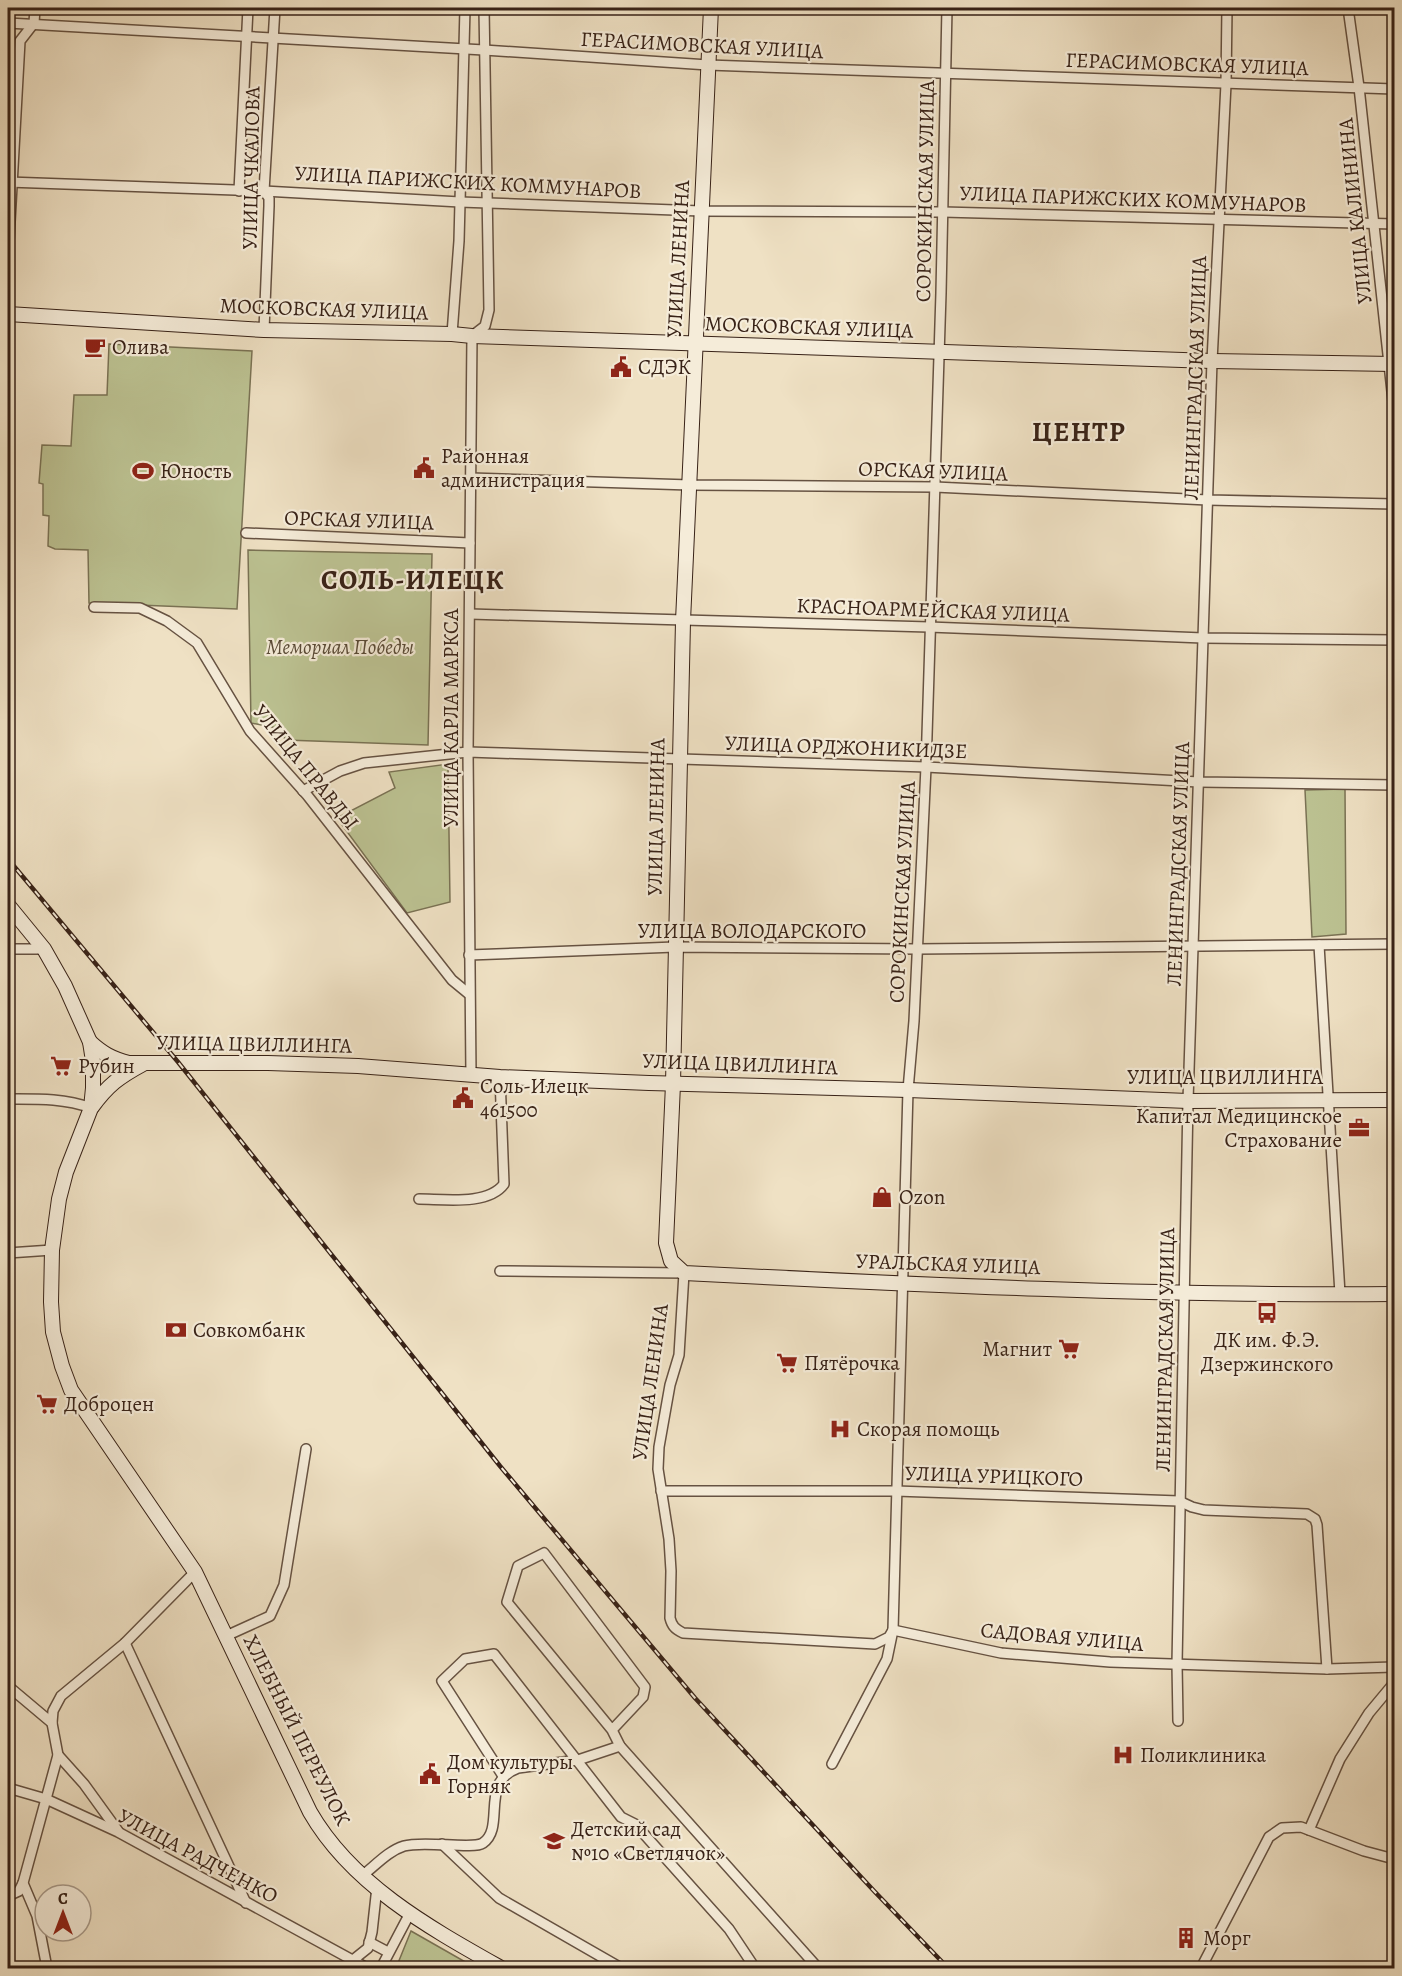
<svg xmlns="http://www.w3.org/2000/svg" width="1402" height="1976" font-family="Alegreya,serif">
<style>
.green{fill:#bcc292;stroke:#7a7254;stroke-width:1.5}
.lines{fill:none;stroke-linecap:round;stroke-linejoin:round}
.street-casing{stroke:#665242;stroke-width:12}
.secondary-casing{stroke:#382217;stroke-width:16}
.street{stroke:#f5ecd9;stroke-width:9}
.secondary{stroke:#f5ecd9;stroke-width:14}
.rail-casing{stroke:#382217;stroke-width:4.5}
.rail{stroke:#f5ecd9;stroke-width:2;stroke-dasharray:7;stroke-linecap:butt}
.labels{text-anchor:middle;stroke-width:4.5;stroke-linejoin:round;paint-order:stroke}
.street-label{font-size:21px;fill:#382217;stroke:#f5ecd9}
.poi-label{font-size:21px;fill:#382217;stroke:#f5ecd9;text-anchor:start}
.park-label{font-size:21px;font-style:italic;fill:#594a36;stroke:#f5ecd9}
.district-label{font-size:27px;font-weight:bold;letter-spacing:1.5px;fill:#382217;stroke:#f5ecd9}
</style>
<rect width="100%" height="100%" fill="#efe1c4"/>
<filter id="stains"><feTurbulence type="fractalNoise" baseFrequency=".00333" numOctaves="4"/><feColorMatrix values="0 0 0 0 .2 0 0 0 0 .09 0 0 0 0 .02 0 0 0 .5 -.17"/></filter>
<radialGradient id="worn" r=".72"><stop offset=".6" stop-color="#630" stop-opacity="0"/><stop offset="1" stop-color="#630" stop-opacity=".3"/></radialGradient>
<!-- green -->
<g class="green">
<polygon points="109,344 252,351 237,609 89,603 88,550 55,549 48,546 49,516 43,515 43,484 39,483 42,445 71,446 74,395 107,395"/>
<polygon points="248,550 432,554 428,745 285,740 282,729 251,723"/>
<polygon points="448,764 450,902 407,913 337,818 395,788 389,772"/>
<polygon points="1345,789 1346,934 1312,937 1305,790"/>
<polygon points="411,1931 476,1968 396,1968"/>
</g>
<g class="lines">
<defs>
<g id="street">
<polyline points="1348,8 1359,87 1394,410"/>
<polyline points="8,23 484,50 708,65 1394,89"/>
<polyline points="8,182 264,191 460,202 701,211 943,212 1394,224"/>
<polyline points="239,191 248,8"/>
<polyline points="8,258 20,41 34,23 35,8"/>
<polyline points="264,330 269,206 269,198 264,191 275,8"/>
<polyline points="452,334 459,241 465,8"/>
<polyline points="471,478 690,485 935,487 1208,500 1394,504"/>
<polyline points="246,533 470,543"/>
<polyline points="94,607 140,608 167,621 197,643 250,731 307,795 452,980 469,994"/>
<polyline points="470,614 929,627 1203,638 1394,640"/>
<polyline points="303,791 340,771 364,763 468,752 926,767 1199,782 1394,785"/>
<polyline points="1319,945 1340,1294"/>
<polyline points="8,949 44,949"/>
<polyline points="469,955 675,947 917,949 1394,944"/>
<polyline points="471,1075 468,752 472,336 485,326 489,310 484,8"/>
<path d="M8 1099C36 1099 64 1098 91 1108"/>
<path d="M419 1199C443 1199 488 1206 504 1184L500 1077"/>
<polyline points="8,1253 52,1250"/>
<path d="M500 1271 684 1273 679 1355 670 1385 659 1447 658 1469 669 1539 671 1571 670 1618C672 1626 675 1629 683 1633L875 1644 889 1637 893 1630 1001 1653 1110 1662 1327 1669 1394 1667"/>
<polyline points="661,1491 896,1491 1179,1501 1192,1507 1204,1510 1307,1514 1315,1519 1317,1525 1327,1669"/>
<polyline points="226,1636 270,1616 284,1585 306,1449"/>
<polyline points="125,1643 246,1903"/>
<polyline points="8,1686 52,1723"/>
<polyline points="1178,1721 1177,1664 1188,1101 1212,361 1226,84 1227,8"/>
<polyline points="612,1730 643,1697 645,1687 544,1553 518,1566 507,1602 612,1730 620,1746 818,1968"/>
<polyline points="58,1755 84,1784 118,1831"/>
<polyline points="832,1764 887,1659 893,1630 908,1090 914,1021 926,767 941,293 947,8"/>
<polyline points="503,1776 442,1681 465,1659 494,1654 621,1817 635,1824 729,1929 755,1968"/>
<polyline points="8,1788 46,1799 118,1832 367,1968"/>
<polyline points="1309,1830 1340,1759 1369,1713 1394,1683"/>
<polyline points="442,1844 499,1898 621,1968"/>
<path d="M363 1875C376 1865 388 1851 404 1846 424 1840 473 1850 483 1843 506 1827 479 1782 518 1768L578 1760 620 1746"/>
<polyline points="8,1896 19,1891 23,1883"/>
<polyline points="369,1942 388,1952"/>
<polyline points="353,1960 368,1948 372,1932 377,1887"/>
<polyline points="47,1968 37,1916 23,1883 58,1755 52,1723 53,1711 61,1696 125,1643 195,1572"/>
<polyline points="381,1968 410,1913"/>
<polyline points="1201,1968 1269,1837 1282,1828 1301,1827 1364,1851 1394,1859"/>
</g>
<g id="secondary">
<path d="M711 8 683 621 673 1084 666 1243 671 1261 684 1273C921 1285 1158 1296 1394 1294"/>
<polyline points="8,314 264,330 452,334 472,336 1212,361 1394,364"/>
<path d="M8 905 44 949 65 986 90 1042 93 1061V1088L91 1108 66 1172 59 1199 52 1250 51 1302 53 1332 62 1366 71 1390 195 1572 310 1812C352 1885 430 1928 501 1968"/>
<path d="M90 1042C102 1053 112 1059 129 1063H268L358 1066 500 1077 649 1083 908 1090 1188 1101 1394 1100"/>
<path d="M92 1107C108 1085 119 1077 143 1064"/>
</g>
</defs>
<!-- street casing -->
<use href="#street" class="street-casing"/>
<!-- secondary casing -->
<use href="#secondary" class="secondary-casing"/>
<!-- street -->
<use href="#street" class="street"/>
<!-- secondary -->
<use href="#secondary" class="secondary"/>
<defs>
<polyline id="rail" points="8,859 178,1062 500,1466 695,1698 875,1892 948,1968"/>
</defs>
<!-- rail casing -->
<use href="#rail" class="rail-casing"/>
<!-- rail -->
<use href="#rail" class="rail"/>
</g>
<!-- icons -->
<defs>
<symbol id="cafe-bare" viewBox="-9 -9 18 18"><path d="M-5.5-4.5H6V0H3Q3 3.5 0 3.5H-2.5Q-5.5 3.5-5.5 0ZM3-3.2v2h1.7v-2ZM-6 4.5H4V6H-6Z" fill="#8f2418" stroke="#f5ecd9" stroke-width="2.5" paint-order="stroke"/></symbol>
<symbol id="civic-bare" viewBox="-9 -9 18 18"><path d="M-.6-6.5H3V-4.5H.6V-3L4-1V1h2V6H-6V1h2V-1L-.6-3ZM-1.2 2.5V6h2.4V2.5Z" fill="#8f2418" stroke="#f5ecd9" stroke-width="2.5" paint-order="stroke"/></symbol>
<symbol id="stadium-bare" viewBox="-9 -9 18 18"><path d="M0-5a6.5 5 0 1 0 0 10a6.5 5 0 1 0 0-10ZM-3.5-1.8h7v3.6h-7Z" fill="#8f2418" stroke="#f5ecd9" stroke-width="2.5" paint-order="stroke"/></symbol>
<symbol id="supermarket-bare" viewBox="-9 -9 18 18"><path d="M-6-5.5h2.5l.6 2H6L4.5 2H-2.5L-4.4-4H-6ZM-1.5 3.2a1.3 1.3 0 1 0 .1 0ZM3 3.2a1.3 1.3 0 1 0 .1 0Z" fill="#8f2418" stroke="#f5ecd9" stroke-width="2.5" paint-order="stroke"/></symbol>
<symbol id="office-bare" viewBox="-9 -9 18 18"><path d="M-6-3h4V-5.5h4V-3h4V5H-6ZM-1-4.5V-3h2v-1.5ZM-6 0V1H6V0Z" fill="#8f2418" stroke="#f5ecd9" stroke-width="2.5" paint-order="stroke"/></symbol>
<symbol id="shop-bare" viewBox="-9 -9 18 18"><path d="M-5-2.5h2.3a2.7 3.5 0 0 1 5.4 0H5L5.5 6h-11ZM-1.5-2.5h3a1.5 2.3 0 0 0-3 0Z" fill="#8f2418" stroke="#f5ecd9" stroke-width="2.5" paint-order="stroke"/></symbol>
<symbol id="bus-bare" viewBox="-9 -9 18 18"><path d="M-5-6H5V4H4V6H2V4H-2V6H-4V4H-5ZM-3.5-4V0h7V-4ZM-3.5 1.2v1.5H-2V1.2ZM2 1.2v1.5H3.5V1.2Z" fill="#8f2418" stroke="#f5ecd9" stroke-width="2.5" paint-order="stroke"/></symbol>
<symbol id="bank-bare" viewBox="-9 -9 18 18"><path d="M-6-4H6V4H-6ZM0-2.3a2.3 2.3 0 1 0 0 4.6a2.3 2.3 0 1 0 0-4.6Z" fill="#8f2418" stroke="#f5ecd9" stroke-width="2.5" paint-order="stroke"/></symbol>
<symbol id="hospital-bare" viewBox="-9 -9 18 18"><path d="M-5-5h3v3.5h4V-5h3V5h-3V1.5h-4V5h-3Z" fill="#8f2418" stroke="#f5ecd9" stroke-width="2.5" paint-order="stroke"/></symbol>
<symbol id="school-bare" viewBox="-9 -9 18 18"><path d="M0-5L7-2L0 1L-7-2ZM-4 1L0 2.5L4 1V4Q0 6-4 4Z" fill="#8f2418" stroke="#f5ecd9" stroke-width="2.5" paint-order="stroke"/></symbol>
<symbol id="building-bare" viewBox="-9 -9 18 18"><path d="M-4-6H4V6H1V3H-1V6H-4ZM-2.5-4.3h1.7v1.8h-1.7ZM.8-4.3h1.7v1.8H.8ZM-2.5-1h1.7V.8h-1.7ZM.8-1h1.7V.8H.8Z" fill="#8f2418" stroke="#f5ecd9" stroke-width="2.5" paint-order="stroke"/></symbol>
</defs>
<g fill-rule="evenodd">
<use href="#cafe-bare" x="80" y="332" width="30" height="30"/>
<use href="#civic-bare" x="606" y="352" width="30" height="30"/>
<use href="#civic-bare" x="409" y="453" width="30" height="30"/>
<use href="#stadium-bare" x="128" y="456" width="30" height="30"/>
<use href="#supermarket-bare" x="46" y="1051" width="30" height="30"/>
<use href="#civic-bare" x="448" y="1083" width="30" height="30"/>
<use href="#office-bare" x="1344" y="1113" width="30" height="30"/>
<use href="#shop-bare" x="867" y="1182" width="30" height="30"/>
<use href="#bus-bare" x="1252" y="1298" width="30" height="30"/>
<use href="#bank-bare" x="161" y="1315" width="30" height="30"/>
<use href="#supermarket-bare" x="1054" y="1334" width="30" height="30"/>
<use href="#supermarket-bare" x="772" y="1348" width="30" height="30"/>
<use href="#supermarket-bare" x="32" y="1389" width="30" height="30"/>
<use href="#hospital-bare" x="825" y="1414" width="30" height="30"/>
<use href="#hospital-bare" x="1108" y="1740" width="30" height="30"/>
<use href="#civic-bare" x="415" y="1759" width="30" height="30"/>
<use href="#school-bare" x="539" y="1826" width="30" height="30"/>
<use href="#building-bare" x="1171" y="1923" width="30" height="30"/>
</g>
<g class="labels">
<!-- street labels -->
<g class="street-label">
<text transform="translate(702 45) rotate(3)" y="7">ГЕРАСИМОВСКАЯ УЛИЦА</text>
<text transform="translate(1187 64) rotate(2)" y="7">ГЕРАСИМОВСКАЯ УЛИЦА</text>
<text transform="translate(251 168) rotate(-89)" y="7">УЛИЦА ЧКАЛОВА</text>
<text transform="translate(468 182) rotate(3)" y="7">УЛИЦА ПАРИЖСКИХ КОММУНАРОВ</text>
<text transform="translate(925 191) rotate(-89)" y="7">СОРОКИНСКАЯ УЛИЦА</text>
<text transform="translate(1133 199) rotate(2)" y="7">УЛИЦА ПАРИЖСКИХ КОММУНАРОВ</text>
<text transform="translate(1355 211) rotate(-96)" y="7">УЛИЦА КАЛИНИНА</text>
<text transform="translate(678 259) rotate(-87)" y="7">УЛИЦА ЛЕНИНА</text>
<text transform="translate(324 309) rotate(2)" y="7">МОСКОВСКАЯ УЛИЦА</text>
<text transform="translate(809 327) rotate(2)" y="7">МОСКОВСКАЯ УЛИЦА</text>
<text transform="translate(1195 378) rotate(-88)" y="7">ЛЕНИНГРАДСКАЯ УЛИЦА</text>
<text transform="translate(933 471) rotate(2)" y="7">ОРСКАЯ УЛИЦА</text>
<text transform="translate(359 520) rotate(2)" y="7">ОРСКАЯ УЛИЦА</text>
<text transform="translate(933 610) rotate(2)" y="7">КРАСНОАРМЕЙСКАЯ УЛИЦА</text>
<text transform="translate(451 718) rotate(-90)" y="7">УЛИЦА КАРЛА МАРКСА</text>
<text transform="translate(846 747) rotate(2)" y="7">УЛИЦА ОРДЖОНИКИДЗЕ</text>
<text transform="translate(306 767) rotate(51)" y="7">УЛИЦА ПРАВДЫ</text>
<text transform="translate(656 817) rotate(-89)" y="7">УЛИЦА ЛЕНИНА</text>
<text transform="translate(1178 864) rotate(-88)" y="7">ЛЕНИНГРАДСКАЯ УЛИЦА</text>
<text transform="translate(902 892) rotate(-87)" y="7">СОРОКИНСКАЯ УЛИЦА</text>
<text x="752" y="938">УЛИЦА ВОЛОДАРСКОГО</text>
<text transform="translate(254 1044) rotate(1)" y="7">УЛИЦА ЦВИЛЛИНГА</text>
<text transform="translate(740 1064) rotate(2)" y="7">УЛИЦА ЦВИЛЛИНГА</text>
<text x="1225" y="1084">УЛИЦА ЦВИЛЛИНГА</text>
<text transform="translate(948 1264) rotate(2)" y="7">УРАЛЬСКАЯ УЛИЦА</text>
<text transform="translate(1165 1350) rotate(-89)" y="7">ЛЕНИНГРАДСКАЯ УЛИЦА</text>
<text transform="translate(650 1382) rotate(-82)" y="7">УЛИЦА ЛЕНИНА</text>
<text transform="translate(994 1476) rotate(2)" y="7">УЛИЦА УРИЦКОГО</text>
<text transform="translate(1062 1637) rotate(5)" y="7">САДОВАЯ УЛИЦА</text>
<text transform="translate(297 1730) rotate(63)" y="7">ХЛЕБНЫЙ ПЕРЕУЛОК</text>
<text transform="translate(198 1856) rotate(28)" y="7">УЛИЦА РАДЧЕНКО</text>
</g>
<!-- poi labels -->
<g class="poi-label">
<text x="112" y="354">Олива</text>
<text x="638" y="374">СДЭК</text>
<text x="441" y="463">Районная<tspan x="441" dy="24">администрация</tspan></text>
<text x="160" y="478">Юность</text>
<text x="78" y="1073">Рубин</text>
<text x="480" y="1093">Соль-Илецк<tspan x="480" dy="24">461500</tspan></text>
<text x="1342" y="1123" text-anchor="end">Капитал Медицинское<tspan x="1342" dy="24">Страхование</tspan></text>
<text x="899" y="1204">Ozon</text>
<text x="193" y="1337">Совкомбанк</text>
<text x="1267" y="1347" text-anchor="middle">ДК им. Ф.Э.<tspan x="1267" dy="24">Дзержинского</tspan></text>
<text x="1052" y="1356" text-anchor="end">Магнит</text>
<text x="804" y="1370">Пятёрочка</text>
<text x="64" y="1411">Доброцен</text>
<text x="857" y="1436">Скорая помощь</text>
<text x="1140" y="1762">Поликлиника</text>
<text x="447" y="1769">Дом культуры<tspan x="447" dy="24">Горняк</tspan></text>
<text x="571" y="1836">Детский сад<tspan x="571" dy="24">№10 «Светлячок»</tspan></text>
<text x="1203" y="1945">Морг</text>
</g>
<!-- park labels -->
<g class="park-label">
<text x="340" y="654">Мемориал Победы</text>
</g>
<!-- district labels -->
<g class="district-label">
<text x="1079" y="441">ЦЕНТР</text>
<text x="413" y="589">СОЛЬ-ИЛЕЦК</text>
</g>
</g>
<!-- margin -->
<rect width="1402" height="1976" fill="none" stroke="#efe1c4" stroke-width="30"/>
<rect x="9" y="9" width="1384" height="1958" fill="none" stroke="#382217" stroke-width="3"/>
<rect x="15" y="15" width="1372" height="1946" fill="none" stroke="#382217" stroke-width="1.5"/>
<!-- north arrow -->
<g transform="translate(63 1913)"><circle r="28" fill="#f5ecd9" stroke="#a99b8b" stroke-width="1.5"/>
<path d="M0-4.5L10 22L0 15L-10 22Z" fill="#8f2418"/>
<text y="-9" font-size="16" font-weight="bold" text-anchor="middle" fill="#382217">С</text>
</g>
<rect width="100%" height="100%" filter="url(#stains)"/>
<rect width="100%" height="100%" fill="url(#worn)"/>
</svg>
